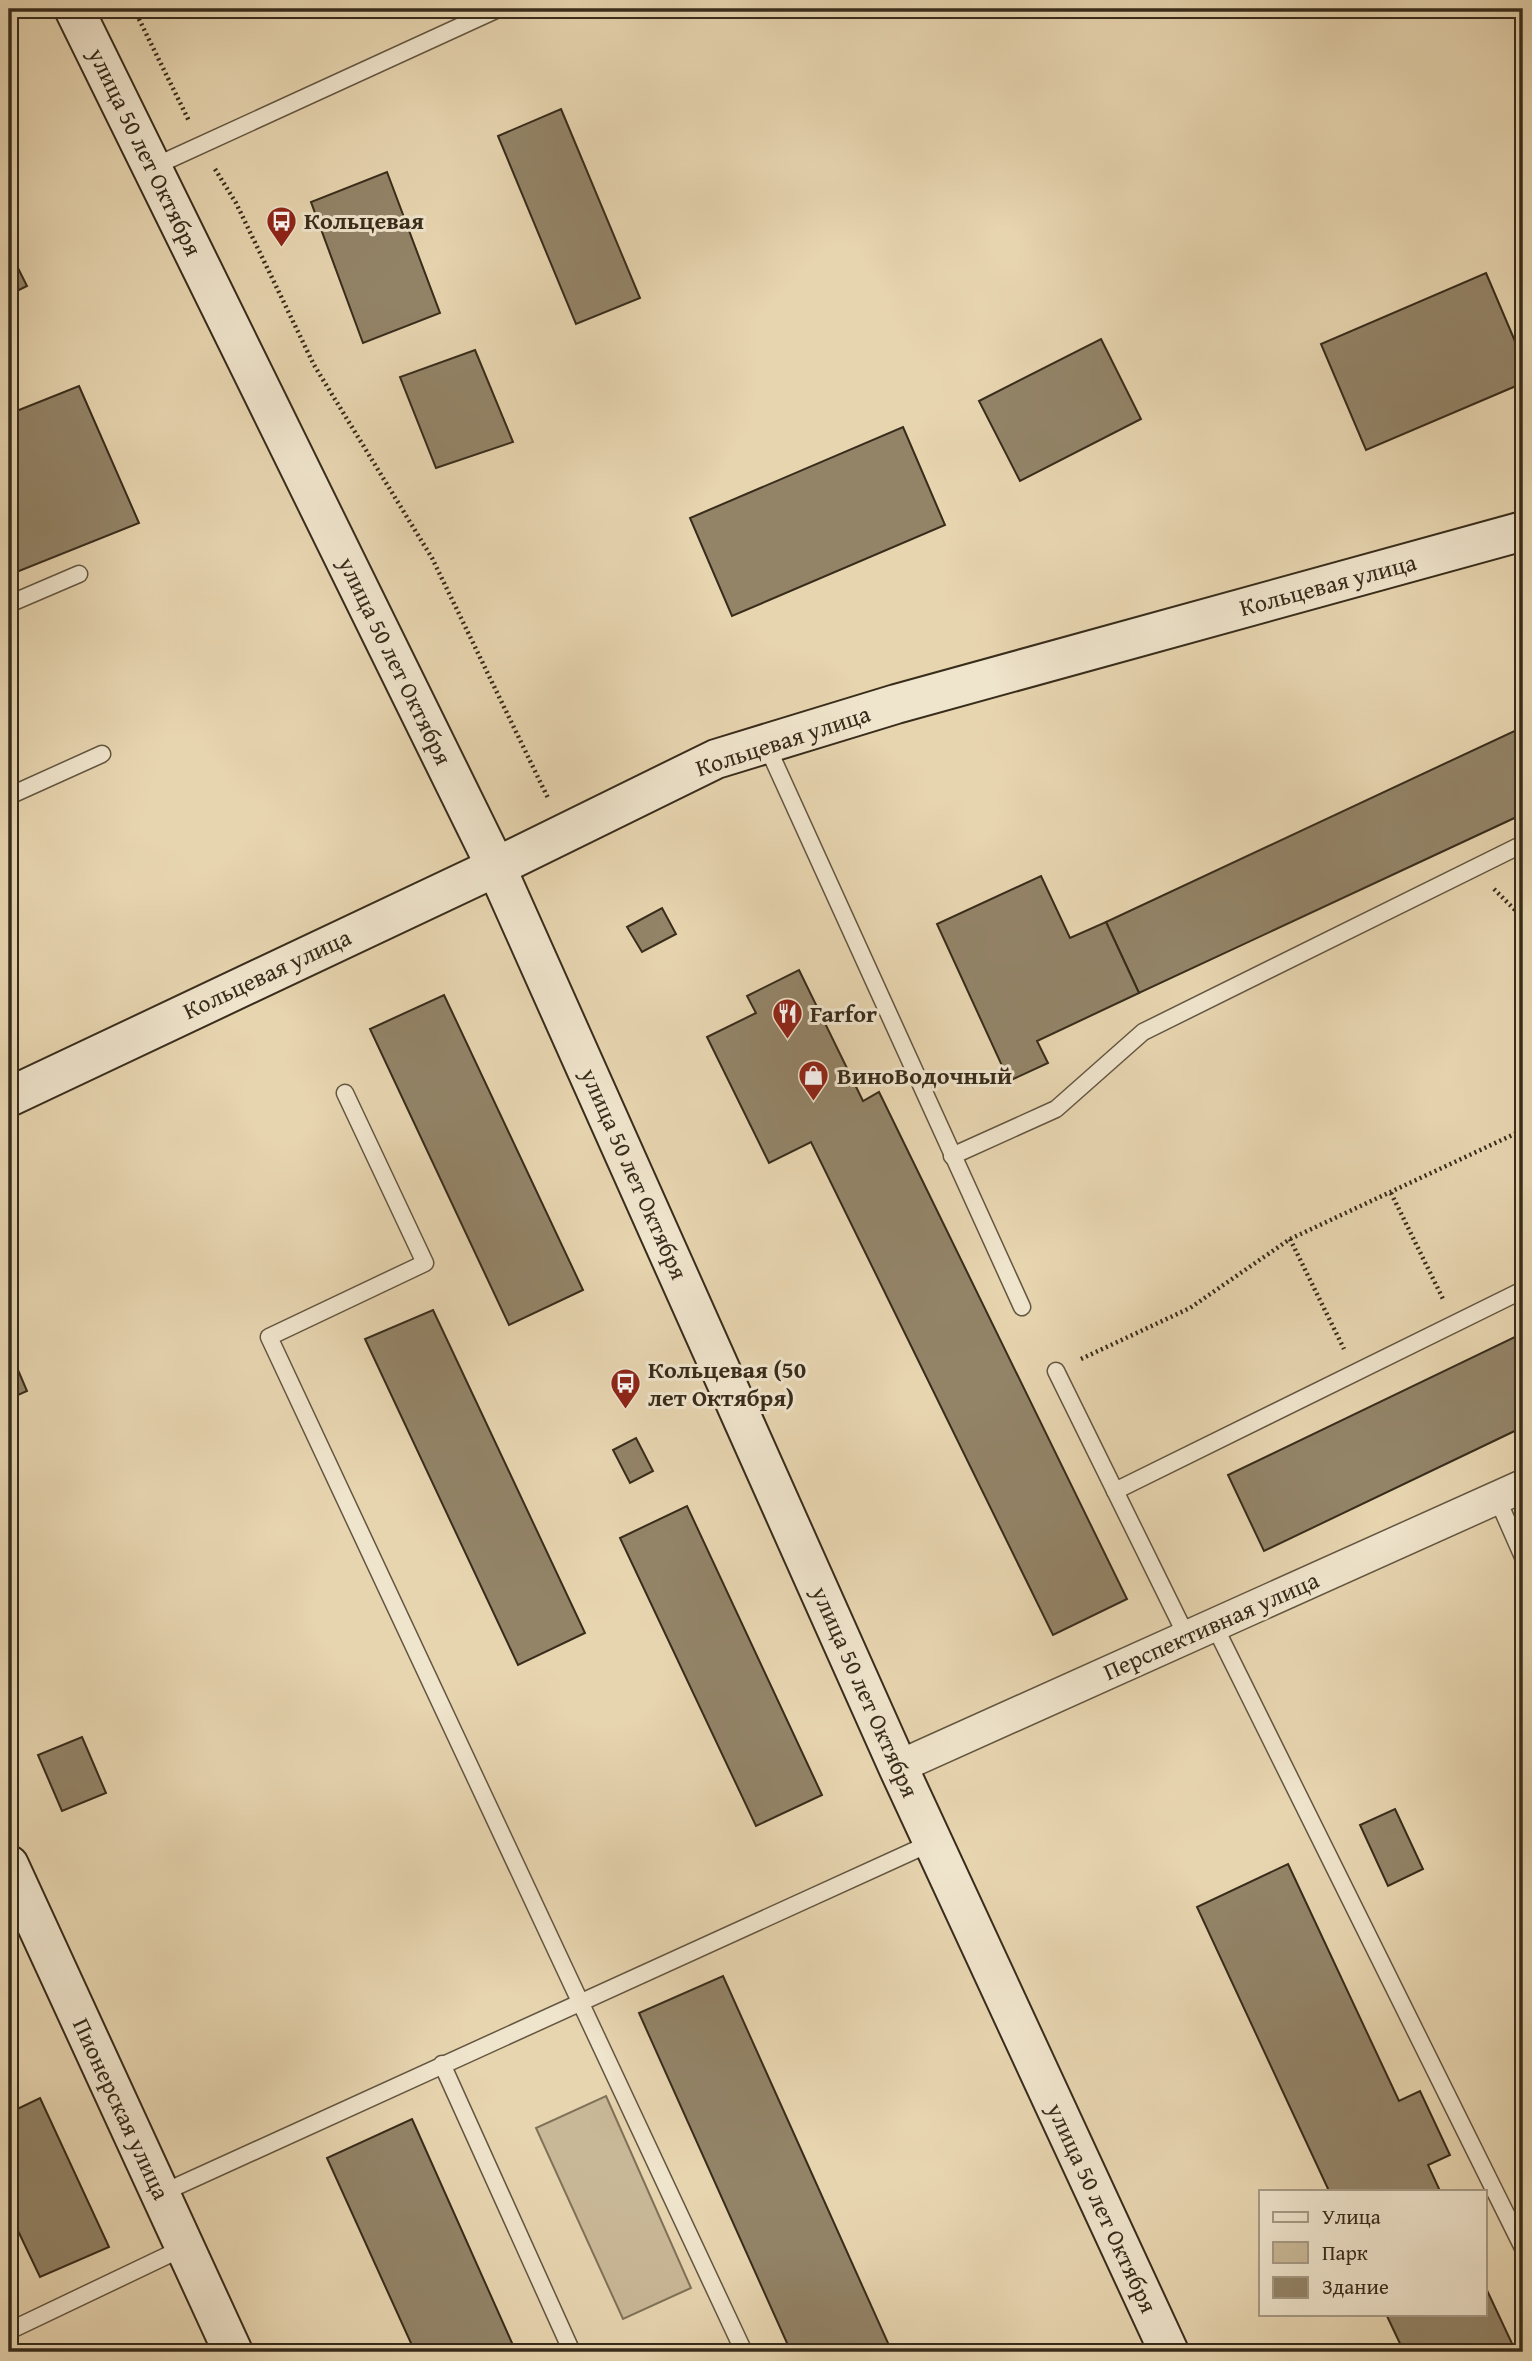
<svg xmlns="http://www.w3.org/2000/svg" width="1532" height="2361" font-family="'Gentium Book Plus',serif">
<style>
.green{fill:#c9b897;stroke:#807259;stroke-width:2}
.building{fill:#938468;stroke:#382c1b;stroke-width:2}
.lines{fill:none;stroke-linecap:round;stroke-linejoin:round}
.lane-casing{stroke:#645640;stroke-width:19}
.street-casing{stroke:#645640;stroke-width:35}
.secondary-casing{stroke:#382c1b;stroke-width:42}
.path{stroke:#382c1b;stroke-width:4.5;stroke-dasharray:2 3.5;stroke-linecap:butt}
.lane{stroke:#efe4cc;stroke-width:16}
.street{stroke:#efe4cc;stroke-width:32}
.secondary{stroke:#efe4cc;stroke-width:38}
.labels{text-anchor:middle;stroke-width:6;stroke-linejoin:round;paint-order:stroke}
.street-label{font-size:24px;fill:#382c1b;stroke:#efe4cc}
.poi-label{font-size:24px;font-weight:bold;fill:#382c1b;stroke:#efe4cc;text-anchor:start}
</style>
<rect width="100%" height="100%" fill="#e7d5b0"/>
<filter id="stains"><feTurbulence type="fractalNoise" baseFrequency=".00286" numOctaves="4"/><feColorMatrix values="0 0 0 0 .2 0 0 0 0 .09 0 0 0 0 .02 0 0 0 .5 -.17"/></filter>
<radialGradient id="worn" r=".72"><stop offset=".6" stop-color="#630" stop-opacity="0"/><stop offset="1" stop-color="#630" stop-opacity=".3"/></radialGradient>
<!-- green -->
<polygon class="green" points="606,2096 691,2288 623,2319 536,2128"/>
<!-- building -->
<g class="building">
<polygon points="561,109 640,298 576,324 498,136"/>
<polygon points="387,172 440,313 363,343 311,202"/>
<polygon points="9,250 27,286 9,295"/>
<polygon points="1486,273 1523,360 1523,383 1366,450 1321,344"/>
<polygon points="1101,339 1141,419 1020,481 979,401"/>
<polygon points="475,350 513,442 436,468 400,377"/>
<polygon points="79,386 139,523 9,575 9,414"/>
<polygon points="903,427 945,525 732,616 690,518"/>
<polygon points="1523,727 1523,814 1139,993 1106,922"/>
<polygon points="1041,876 1070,938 1106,922 1139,993 1037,1041 1048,1063 1009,1081 937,924"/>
<polygon points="662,908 676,934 642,952 627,927"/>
<polygon points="799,970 863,1101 879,1092 1127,1599 1053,1635 811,1142 769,1163 707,1037 756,1013 747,996"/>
<polygon points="444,995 583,1290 509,1325 370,1029"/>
<polygon points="433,1310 585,1633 518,1665 365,1339"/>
<polygon points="1523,1333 1523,1427 1264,1551 1228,1475"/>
<polygon points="9,1349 27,1391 9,1399"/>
<polygon points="636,1438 653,1471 630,1483 613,1450"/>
<polygon points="687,1506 822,1795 756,1826 620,1538"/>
<polygon points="82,1737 106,1793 62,1811 38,1755"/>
<polygon points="1395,1809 1423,1869 1388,1886 1360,1825"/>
<polygon points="1288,1864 1399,2101 1420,2091 1450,2155 1428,2165 1440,2191 1329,2191 1197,1907"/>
<polygon points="723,1976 892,2352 791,2352 639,2013"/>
<polygon points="40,2098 109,2247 40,2277 9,2212 9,2113"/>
<polygon points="412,2119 516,2352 415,2352 327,2158"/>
<polygon points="1485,2286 1516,2352 1404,2352 1386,2314 1485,2314"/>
</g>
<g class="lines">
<defs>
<g id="lane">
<polyline points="153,167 498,9"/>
<polyline points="9,604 79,574"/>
<polyline points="766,744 1022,1307"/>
<polyline points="9,796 102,754"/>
<polyline points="345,1093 425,1263 269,1337 744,2352"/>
<polyline points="952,1156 1056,1109 1143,1032 1523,844"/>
<polyline points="1056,1371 1187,1637"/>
<polyline points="1115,1491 1523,1290"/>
<polyline points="1497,1498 1523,1557"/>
<polyline points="1214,1625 1523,2248"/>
<polyline points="442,2064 572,2352"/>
<polyline points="160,2194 933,1842"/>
<polyline points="9,2331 185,2247"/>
</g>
<polyline id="street" points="898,1767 1523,1486"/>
<g id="secondary">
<polyline points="74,9 496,867 898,1767 1169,2352"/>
<polyline points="9,1097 496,867 716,759 896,704 1523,531"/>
<polyline points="9,1865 233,2352"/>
</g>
</defs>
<!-- lane casing -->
<use href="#lane" class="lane-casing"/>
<!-- street casing -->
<use href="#street" class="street-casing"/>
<!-- secondary casing -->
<use href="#secondary" class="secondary-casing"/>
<!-- path -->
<g class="path">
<polyline points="134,9 189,121"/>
<polyline points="215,169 236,203 314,365 432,558 548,798"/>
<polyline points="1494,889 1523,918"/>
<polyline points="1391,1193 1443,1299"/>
<polyline points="1290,1239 1344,1349"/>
<polyline points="1081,1359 1190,1308 1290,1239 1523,1130"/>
</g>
<!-- lane -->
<use href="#lane" class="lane"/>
<!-- street -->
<use href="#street" class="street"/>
<!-- secondary -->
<use href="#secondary" class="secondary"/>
</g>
<!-- icons -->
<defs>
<symbol id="bus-pin" viewBox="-11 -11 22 30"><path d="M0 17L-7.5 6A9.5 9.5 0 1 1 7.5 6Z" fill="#8f2418" stroke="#efe4cc"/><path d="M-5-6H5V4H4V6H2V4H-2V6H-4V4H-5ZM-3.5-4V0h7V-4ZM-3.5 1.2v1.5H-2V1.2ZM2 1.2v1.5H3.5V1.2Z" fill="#fff"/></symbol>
<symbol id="restaurant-pin" viewBox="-11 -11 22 30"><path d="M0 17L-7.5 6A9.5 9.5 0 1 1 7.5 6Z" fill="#8f2418" stroke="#efe4cc"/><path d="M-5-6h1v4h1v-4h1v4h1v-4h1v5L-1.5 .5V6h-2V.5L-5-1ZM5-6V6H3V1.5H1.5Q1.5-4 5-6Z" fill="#fff"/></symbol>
<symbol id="shop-pin" viewBox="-11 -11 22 30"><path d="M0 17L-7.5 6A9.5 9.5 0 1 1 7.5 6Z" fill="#8f2418" stroke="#efe4cc"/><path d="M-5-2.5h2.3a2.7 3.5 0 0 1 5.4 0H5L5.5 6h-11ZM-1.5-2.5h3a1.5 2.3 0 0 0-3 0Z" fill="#fff"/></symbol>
</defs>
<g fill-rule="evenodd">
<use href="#bus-pin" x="264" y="204" width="35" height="47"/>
<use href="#restaurant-pin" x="770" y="996" width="35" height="47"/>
<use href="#shop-pin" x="796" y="1058" width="35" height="47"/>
<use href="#bus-pin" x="608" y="1366" width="35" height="47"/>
</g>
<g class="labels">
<!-- street labels -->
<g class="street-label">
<text transform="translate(145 152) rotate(64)" y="8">улица 50 лет Октября</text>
<text transform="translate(1328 585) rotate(-15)" y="8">Кольцевая улица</text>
<text transform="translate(395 661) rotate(64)" y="8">улица 50 лет Октября</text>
<text transform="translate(783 741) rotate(-18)" y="8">Кольцевая улица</text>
<text transform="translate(267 974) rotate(-25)" y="8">Кольцевая улица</text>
<text transform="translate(634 1174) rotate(66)" y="8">улица 50 лет Октября</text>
<text transform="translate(1211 1626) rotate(-24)" y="8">Перспективная улица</text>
<text transform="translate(865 1692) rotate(66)" y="8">улица 50 лет Октября</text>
<text transform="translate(121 2109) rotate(65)" y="8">Пионерская улица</text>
<text transform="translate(1102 2208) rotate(65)" y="8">улица 50 лет Октября</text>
</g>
<!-- poi labels -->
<g class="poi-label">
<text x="304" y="229">Кольцевая</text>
<text x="810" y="1022">Farfor</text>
<text x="837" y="1084">ВиноВодочный</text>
<text x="648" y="1378">Кольцевая (50<tspan x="648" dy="28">лет Октября)</tspan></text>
</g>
</g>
<!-- margin -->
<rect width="1532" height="2361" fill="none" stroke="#e7d5b0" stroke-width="35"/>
<rect x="10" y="10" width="1511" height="2340" fill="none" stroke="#382c1b" stroke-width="3.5"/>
<rect x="18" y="18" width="1497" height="2326" fill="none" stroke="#382c1b" stroke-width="2"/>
<!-- legend -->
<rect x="1259" y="2190" width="228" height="126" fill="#efe4cc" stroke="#a69a85" stroke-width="2"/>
<rect x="1273" y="2212" width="35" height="10" fill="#efe4cc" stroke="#a69a85" stroke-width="2"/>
<text x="1322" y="2224" font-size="21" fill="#382c1b">Улица</text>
<rect x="1273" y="2242" width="35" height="21" fill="#c9b897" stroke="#a69a85" stroke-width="2"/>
<text x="1322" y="2260" font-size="21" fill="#382c1b">Парк</text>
<rect x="1273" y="2277" width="35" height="21" fill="#938468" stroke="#a69a85" stroke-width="2"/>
<text x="1322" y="2294" font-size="21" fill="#382c1b">Здание</text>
<rect width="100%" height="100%" filter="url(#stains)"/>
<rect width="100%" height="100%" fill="url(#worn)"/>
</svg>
